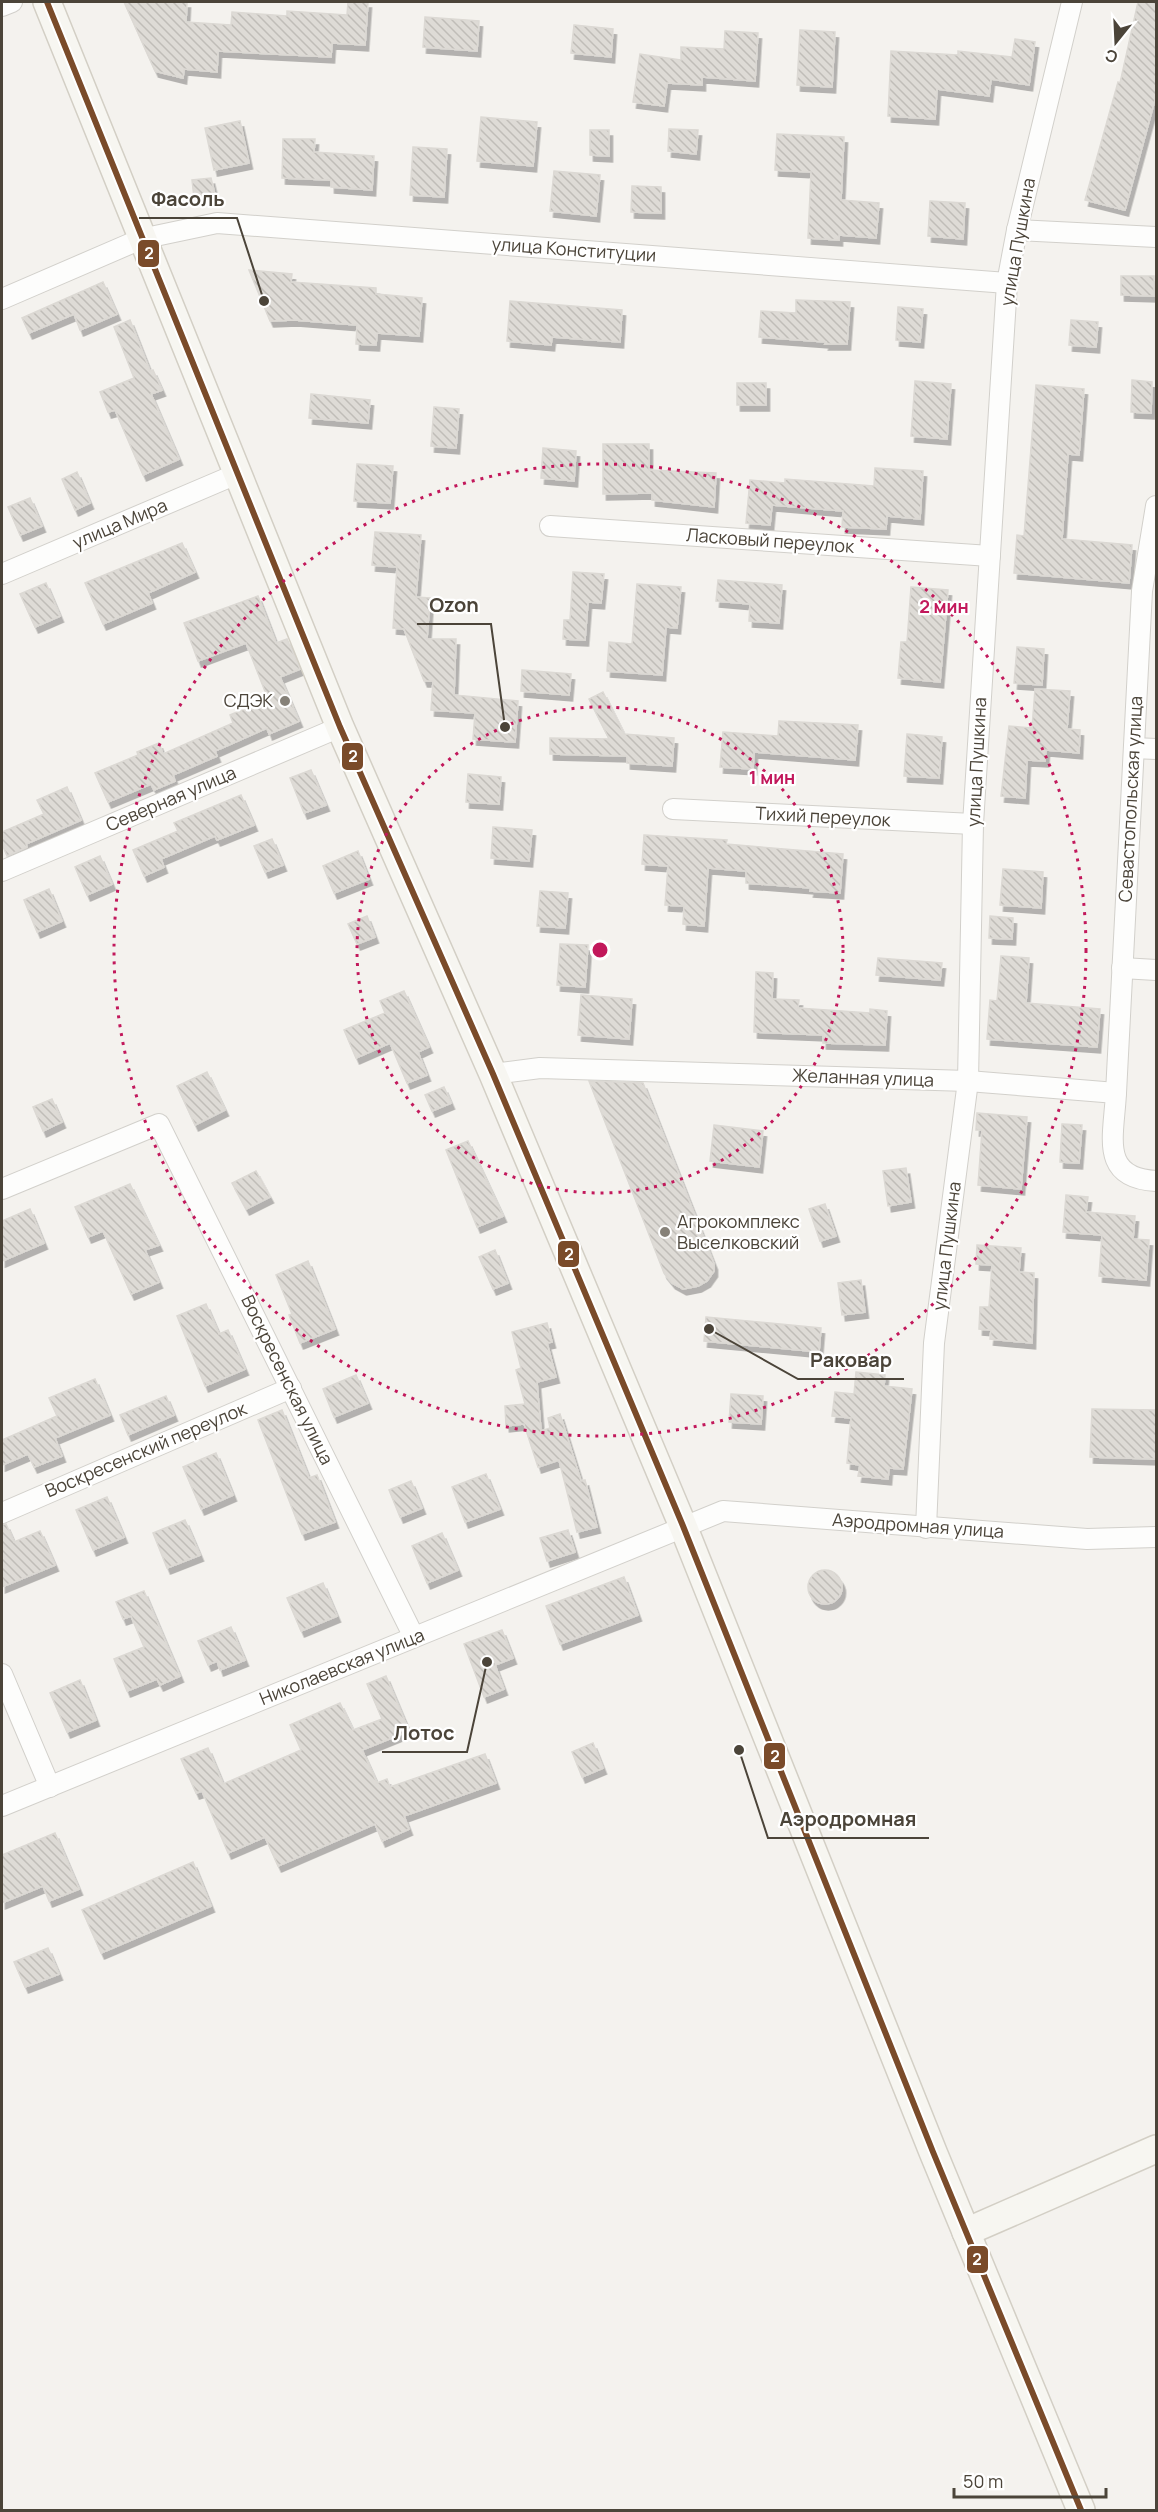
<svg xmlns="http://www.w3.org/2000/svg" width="1158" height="2512" font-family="Manrope,sans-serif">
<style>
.building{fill:url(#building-back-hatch);stroke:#dcd9d4;stroke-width:1.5;filter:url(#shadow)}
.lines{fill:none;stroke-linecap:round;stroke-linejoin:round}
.street-casing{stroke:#d2d0cb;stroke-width:22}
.secondary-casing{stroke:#d3cfc5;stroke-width:30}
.street{stroke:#fdfdfc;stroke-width:20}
.secondary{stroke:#f7f6f1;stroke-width:27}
.bus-1-casing{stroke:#fff;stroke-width:10}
.bus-1{stroke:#7a4b2a;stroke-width:6}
.ring{fill:none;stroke:#c2185b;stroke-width:3;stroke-dasharray:3 6}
.poi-dot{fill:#868178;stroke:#fff;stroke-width:2}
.labels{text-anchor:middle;stroke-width:4.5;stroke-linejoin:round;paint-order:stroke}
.street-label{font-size:18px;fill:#4b4439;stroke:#fff}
.poi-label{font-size:18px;fill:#4b4439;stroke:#fff;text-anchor:end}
.centre{fill:#c2185b;stroke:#fff;stroke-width:3}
.ring-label{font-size:18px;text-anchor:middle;font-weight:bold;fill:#c2185b;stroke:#fff;stroke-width:4.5;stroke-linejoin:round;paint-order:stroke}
.leader{fill:none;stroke:#4b4439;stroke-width:2}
.callout-dot{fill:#4b4439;stroke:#fff;stroke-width:2}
.callout-label{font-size:20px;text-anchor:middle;font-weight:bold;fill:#4b4439;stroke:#fff;stroke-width:4.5;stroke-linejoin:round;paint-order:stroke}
.line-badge{stroke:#fff;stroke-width:2}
.badge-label{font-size:16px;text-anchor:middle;font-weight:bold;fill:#fff}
</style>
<defs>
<pattern id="building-back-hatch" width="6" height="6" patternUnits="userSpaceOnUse" patternTransform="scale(1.5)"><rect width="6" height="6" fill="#dedbd6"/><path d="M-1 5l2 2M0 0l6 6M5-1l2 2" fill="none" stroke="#c0bdb8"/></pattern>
<filter id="shadow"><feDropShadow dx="3.5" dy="6" stdDeviation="0" flood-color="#0004"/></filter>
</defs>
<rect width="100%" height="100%" fill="#f4f2ee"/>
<!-- building -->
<g class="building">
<polygon points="124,2 187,2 186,22 231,25 232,12 287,16 287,11 347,15 348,2 368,2 365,45 332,43 331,57 218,51 217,72 184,69 183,78 155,71"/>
<polygon points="1138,2 1156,2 1156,96 1125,210 1085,200 1118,82 1120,83"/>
<polygon points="425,17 479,21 477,51 423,47"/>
<polygon points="574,25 613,29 611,57 571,53"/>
<polygon points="800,30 835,32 832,87 797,85"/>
<polygon points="725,31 758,33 755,81 702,77 702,85 667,83 664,106 633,102 640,54 681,60 681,47 724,49"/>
<polygon points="1015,39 1035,42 1029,85 991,79 989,96 937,89 935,119 888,116 891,51 958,55 958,51 1012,57"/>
<polygon points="481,117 537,122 533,166 477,161"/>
<polygon points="240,121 249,163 214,170 205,128"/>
<polygon points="669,129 698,130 696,154 668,151"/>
<polygon points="590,130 609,130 609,156 590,155"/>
<polygon points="777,134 844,137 841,200 879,203 876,238 839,235 839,240 808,238 811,172 775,170"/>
<polygon points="283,139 315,139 314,152 374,156 372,190 331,187 331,180 282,178"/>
<polygon points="413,147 447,149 444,197 410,195"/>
<polygon points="554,171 600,175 596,216 550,211"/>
<polygon points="211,178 215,195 194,198 192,180"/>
<polygon points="632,186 661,187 661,213 631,212"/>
<polygon points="930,201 965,203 963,239 928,236"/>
<polygon points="249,270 292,274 291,282 376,288 376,294 422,298 419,336 377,333 376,345 356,344 357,325 294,320 270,321"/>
<polygon points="1121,276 1154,276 1154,296 1121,295"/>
<polygon points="103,282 117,314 80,330 74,314 29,333 22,318"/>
<polygon points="796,300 850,302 847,344 825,344 826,342 759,337 761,311 796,313"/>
<polygon points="510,301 622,310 620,342 552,337 551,345 507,341"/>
<polygon points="898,307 923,309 920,342 896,340"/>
<polygon points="130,320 150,371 153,370 162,390 151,394 179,459 143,475 115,410 108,412 100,392 134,378 114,327"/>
<polygon points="1071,320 1098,322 1096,347 1069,345"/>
<polygon points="1132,380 1152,382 1151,413 1131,412"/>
<polygon points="915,381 951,384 947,439 911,436"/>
<rect x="737" y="383" width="29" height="22"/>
<polygon points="1036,385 1084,389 1079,455 1068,454 1062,539 1132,545 1129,583 1014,573 1017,535 1024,536"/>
<polygon points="311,394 370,400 368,423 309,418"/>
<polygon points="434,407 459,409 456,448 431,446"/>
<polygon points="603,444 649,444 649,470 716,473 714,507 652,500 652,493 603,494"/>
<polygon points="543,448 576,451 574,481 541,478"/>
<polygon points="357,464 393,466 390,503 354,501"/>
<polygon points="875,468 923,471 920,519 887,516 886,529 842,527 843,511 772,505 770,525 746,523 750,480 785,483 785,479 874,486"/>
<polygon points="77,472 90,503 75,510 62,479"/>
<polygon points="30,498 42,526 20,535 8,507"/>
<polygon points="375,532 421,535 416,597 430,598 427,639 456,639 454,695 518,701 515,742 473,739 475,713 431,710 433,681 424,681 404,629 393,628 397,567 372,565"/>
<polygon points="182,543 195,572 148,593 152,603 103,624 85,583"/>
<polygon points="573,572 604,574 601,603 588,602 585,640 563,639 564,620 570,620"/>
<polygon points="718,580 782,585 779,623 749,621 750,604 716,601"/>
<polygon points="46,583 60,616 35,627 20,594"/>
<polygon points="637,584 681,587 677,628 666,627 662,675 607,671 609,642 632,644"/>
<polygon points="911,587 948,590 940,682 898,678 901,642 907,642"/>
<polygon points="258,596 276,643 287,639 300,669 280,677 299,721 269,734 267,728 215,751 217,756 173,775 175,781 154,790 151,784 108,802 95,773 138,755 137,752 159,743 163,754 233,723 230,715 268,699 246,643 198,661 184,623"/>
<polygon points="1017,647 1044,649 1042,685 1014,683"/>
<polygon points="522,670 571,674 569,695 521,691"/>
<polygon points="1035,689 1070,691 1067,729 1080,730 1079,753 1046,750 1045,761 1027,760 1025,798 1001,796 1009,726 1032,728"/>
<polygon points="603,692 624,734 674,738 672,766 627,763 627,756 550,754 550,738 609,739 589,699"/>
<polygon points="779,721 858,725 855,760 754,752 753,769 720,767 723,732 778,736"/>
<polygon points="907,734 942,737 939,778 904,776"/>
<polygon points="311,770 326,805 304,813 290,778"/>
<polygon points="468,774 501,777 499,804 466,802"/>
<polygon points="67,787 81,820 26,844 27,847 7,856 2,844 2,832 44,814 37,800"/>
<polygon points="241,795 254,825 217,840 215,836 161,859 164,867 144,876 133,850 178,831 174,823"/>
<polygon points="493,827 532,830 529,861 491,858"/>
<polygon points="644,835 727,840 726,844 843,854 840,893 810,891 811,888 746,883 746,871 708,868 704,926 683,924 684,906 665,905 668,866 642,864"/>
<polygon points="272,839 283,865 265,872 254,846"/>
<polygon points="358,851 369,879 334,893 323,866"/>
<polygon points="100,856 112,884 87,895 75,867"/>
<polygon points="1003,869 1043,872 1041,908 1000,905"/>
<polygon points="49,889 62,921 37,932 24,900"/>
<polygon points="540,891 568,893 565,928 537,926"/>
<polygon points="367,916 375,937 357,944 348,924"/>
<polygon points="990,916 1013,918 1012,939 989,938"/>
<polygon points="560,944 588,945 585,987 557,985"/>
<polygon points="1001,956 1029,958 1026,1003 1100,1009 1097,1047 987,1039 990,1000 997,1001"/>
<polygon points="878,958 942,963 940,980 876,975"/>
<polygon points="756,972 773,973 772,999 799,1000 798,1008 870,1013 870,1009 887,1011 885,1045 823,1043 823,1035 754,1032"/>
<polygon points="404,991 429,1047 418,1052 427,1075 407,1083 390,1043 356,1058 344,1030 385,1013 380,1001"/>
<polygon points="581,995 632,999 629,1039 578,1035"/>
<polygon points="207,1072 225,1110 195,1125 177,1086"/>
<polygon points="589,1081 643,1083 714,1264 714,1271 707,1281 698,1286 683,1289 672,1283 664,1273"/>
<polygon points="444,1087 451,1103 432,1111 425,1095"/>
<polygon points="52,1099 62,1122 43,1131 33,1107"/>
<polygon points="977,1113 1027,1117 1021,1189 978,1185 982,1130 976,1130"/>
<polygon points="1062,1124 1082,1125 1079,1163 1060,1162"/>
<polygon points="714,1125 763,1131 759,1167 710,1161"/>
<polygon points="468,1141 503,1216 477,1227 446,1150"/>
<polygon points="906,1168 911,1202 888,1206 883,1171"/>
<polygon points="256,1171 270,1197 246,1209 232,1183"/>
<polygon points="130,1184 159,1245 145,1250 159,1282 131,1294 103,1231 88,1237 75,1207"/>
<polygon points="1066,1195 1088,1197 1086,1212 1135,1216 1133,1239 1149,1240 1146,1280 1099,1276 1102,1235 1063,1232"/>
<polygon points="825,1204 836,1236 820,1241 809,1209"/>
<polygon points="30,1209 44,1243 2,1261 2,1221"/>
<polygon points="977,1245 1021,1248 1019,1272 1034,1273 1032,1343 990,1339 991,1330 979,1329 980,1307 989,1307 992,1265 976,1264"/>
<polygon points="495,1250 508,1283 493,1289 479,1257"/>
<polygon points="308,1261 335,1329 300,1343 289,1315 292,1314 276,1275"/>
<polygon points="861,1280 865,1312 842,1315 838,1283"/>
<polygon points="206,1304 219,1334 228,1330 245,1369 205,1386 177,1316"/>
<polygon points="706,1317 821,1328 819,1352 704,1341"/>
<polygon points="547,1323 552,1342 547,1343 556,1377 537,1382 541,1431 550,1428 548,1418 560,1414 581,1481 585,1480 597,1527 577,1532 559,1460 538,1467 524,1424 506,1426 505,1406 525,1404 516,1370 521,1368 512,1332"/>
<polygon points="856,1372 885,1375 884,1386 912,1389 903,1469 889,1468 888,1479 858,1476 860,1465 847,1463 851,1418 832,1416 835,1392 854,1394"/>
<polygon points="356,1375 368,1403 334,1417 323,1389"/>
<polygon points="95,1379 110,1415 55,1438 62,1456 34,1467 28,1454 2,1465 2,1440 57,1416 49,1398"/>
<polygon points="731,1394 763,1396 761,1424 729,1422"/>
<polygon points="166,1396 174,1415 128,1435 120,1415"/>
<polygon points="1092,1409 1156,1410 1156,1459 1090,1457"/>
<polygon points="282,1410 309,1478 317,1475 335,1522 302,1534 258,1420"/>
<polygon points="216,1453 233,1495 201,1509 183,1467"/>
<polygon points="486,1474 500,1509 465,1522 452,1487"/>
<polygon points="411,1481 422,1508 400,1517 389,1490"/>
<polygon points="107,1497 124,1537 93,1550 76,1510"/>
<polygon points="185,1520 200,1555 167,1568 153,1533"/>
<polygon points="6,1524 14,1542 40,1531 55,1565 2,1587 2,1525"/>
<polygon points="568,1530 575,1552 547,1561 540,1538"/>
<polygon points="442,1533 458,1570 427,1583 412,1546"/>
<circle cx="825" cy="1587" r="17"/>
<polygon points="624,1577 638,1615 560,1644 546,1606"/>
<polygon points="323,1583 337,1616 301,1631 287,1598"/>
<polygon points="144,1591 180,1676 160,1685 157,1679 127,1691 114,1659 144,1647 131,1616 123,1619 116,1602"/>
<polygon points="231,1627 245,1660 220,1670 217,1661 208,1665 198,1641"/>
<polygon points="502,1630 513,1658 495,1665 504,1689 484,1697 464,1644"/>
<polygon points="386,1676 409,1731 362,1750 377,1783 387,1779 390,1787 485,1754 496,1783 404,1816 409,1829 382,1841 375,1824 278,1866 265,1837 228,1853 202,1791 196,1793 181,1759 208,1748 223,1784 301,1750 290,1725 340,1703 353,1730 382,1719 367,1684"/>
<polygon points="80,1680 96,1720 67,1732 50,1693"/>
<polygon points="593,1743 603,1768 582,1777 572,1752"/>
<polygon points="55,1833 79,1889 49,1901 43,1886 2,1903 2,1855"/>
<polygon points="193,1862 211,1906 101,1953 82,1910"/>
<polygon points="48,1948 59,1974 25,1987 14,1962"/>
</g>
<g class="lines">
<defs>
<g id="street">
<polyline points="2,6 12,2"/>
<polyline points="1017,230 1156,237"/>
<polyline points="2,299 141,239 217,223 1007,283"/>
<polyline points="550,526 990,556"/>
<polyline points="2,574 239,473"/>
<polyline points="1134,748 1156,749"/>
<polyline points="673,809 973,824"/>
<polyline points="2,871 340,727"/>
<polyline points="1122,968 1156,970"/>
<path d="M493 1074 540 1068 968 1081 1116 1093C1114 1136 1099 1178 1156 1181"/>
<polyline points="1116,1093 1142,591 1156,506"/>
<polyline points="2,1189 159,1124 414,1637"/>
<polyline points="2,1513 291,1388"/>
<polyline points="926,1528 934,1343 968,1081 973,824 1007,283 1017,230 1072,2"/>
<polyline points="2,1674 50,1787"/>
<polyline points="2,1806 723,1511 1087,1539 1156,1537"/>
</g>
<g id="secondary">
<polyline points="47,2 340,727 493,1074 683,1526 933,2152 1081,2510"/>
<polyline points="966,2232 1156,2149"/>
</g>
</defs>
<!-- street casing -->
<use href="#street" class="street-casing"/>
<!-- secondary casing -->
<use href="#secondary" class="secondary-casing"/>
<!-- street -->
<use href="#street" class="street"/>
<!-- secondary -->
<use href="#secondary" class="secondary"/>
<defs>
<polyline id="bus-1" points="47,2 340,727 493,1074 683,1526 933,2152 1081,2510"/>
</defs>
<!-- bus-1 casing -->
<use href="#bus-1" class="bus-1-casing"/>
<!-- bus-1 -->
<use href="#bus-1" class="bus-1"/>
</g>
<!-- distance rings -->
<g class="ring">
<circle cx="600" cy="950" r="243"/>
<circle cx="600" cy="950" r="486"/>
</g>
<!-- markers -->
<g class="poi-dot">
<circle cx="285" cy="701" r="6"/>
<circle cx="665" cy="1232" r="6"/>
</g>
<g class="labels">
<!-- street labels -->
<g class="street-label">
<text transform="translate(1018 242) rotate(-80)" y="6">улица Пушкина</text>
<text transform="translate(574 250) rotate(4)" y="6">улица Конституции</text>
<text transform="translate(120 524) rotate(-23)" y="6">улица Мира</text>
<text transform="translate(770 541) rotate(4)" y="6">Ласковый переулок</text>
<text transform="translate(977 762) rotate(-87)" y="6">улица Пушкина</text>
<text transform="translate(171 799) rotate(-23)" y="6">Северная улица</text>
<text transform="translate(1131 799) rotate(-87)" y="6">Севастопольская улица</text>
<text transform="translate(823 817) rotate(3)" y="6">Тихий переулок</text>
<text transform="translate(863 1078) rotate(2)" y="6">Желанная улица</text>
<text transform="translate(947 1246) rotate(-83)" y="6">улица Пушкина</text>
<text transform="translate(287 1380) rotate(64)" y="6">Воскресенская улица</text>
<text transform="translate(146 1450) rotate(-23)" y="6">Воскресенский переулок</text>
<text transform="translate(918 1526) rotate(4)" y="6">Аэродромная улица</text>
<text transform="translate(342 1667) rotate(-22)" y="6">Николаевская улица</text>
</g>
<!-- poi labels -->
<g class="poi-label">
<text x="273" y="707">СДЭК</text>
<text x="677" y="1228" text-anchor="start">Агрокомплекс<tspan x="677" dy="21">Выселковский</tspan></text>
</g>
</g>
<circle cx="600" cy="950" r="9" class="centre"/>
<g class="ring-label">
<text x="944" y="613">2 мин</text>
<text x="772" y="784">1 мин</text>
</g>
<!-- callouts -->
<path class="leader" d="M264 301L237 218H139M505 727L491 624H417M709 1329L798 1379H904M487 1662L467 1752H382M739 1750L768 1838H929"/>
<g class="callout-dot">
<circle cx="264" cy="301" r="6"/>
<circle cx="505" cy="727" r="6"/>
<circle cx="709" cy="1329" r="6"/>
<circle cx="487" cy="1662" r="6"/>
<circle cx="739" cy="1750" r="6"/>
</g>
<g class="callout-label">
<text x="188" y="206">Фасоль</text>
<text x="454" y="612">Ozon</text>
<text x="851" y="1367">Раковар</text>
<text x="424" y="1740">Лотос</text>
<text x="848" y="1826">Аэродромная</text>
</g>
<g class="line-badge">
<rect x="137" y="239" width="23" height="29" rx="6" fill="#7a4b2a"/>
<rect x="341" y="742" width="23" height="29" rx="6" fill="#7a4b2a"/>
<rect x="557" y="1240" width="23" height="28" rx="6" fill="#7a4b2a"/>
<rect x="763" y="1742" width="23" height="28" rx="6" fill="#7a4b2a"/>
<rect x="966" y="2245" width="23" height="29" rx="6" fill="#7a4b2a"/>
</g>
<g class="badge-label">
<text x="149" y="259">2</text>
<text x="353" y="762">2</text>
<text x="569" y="1260">2</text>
<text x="775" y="1762">2</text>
<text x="977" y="2265">2</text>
</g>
<!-- border -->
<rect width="1158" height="2512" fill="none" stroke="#4b4439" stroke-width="6"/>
<!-- north arrow -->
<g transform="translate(1116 42) rotate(198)" stroke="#ffffff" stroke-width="4.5" paint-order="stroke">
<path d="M0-4.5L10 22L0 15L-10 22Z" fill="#4b4439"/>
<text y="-9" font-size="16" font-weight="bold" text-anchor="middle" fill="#4b4439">С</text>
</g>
<!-- scale -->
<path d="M954 2488v9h152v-9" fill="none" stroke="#4b4439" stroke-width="3"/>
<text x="963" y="2488" font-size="18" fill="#4b4439" stroke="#ffffff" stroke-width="4.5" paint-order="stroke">50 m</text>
</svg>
